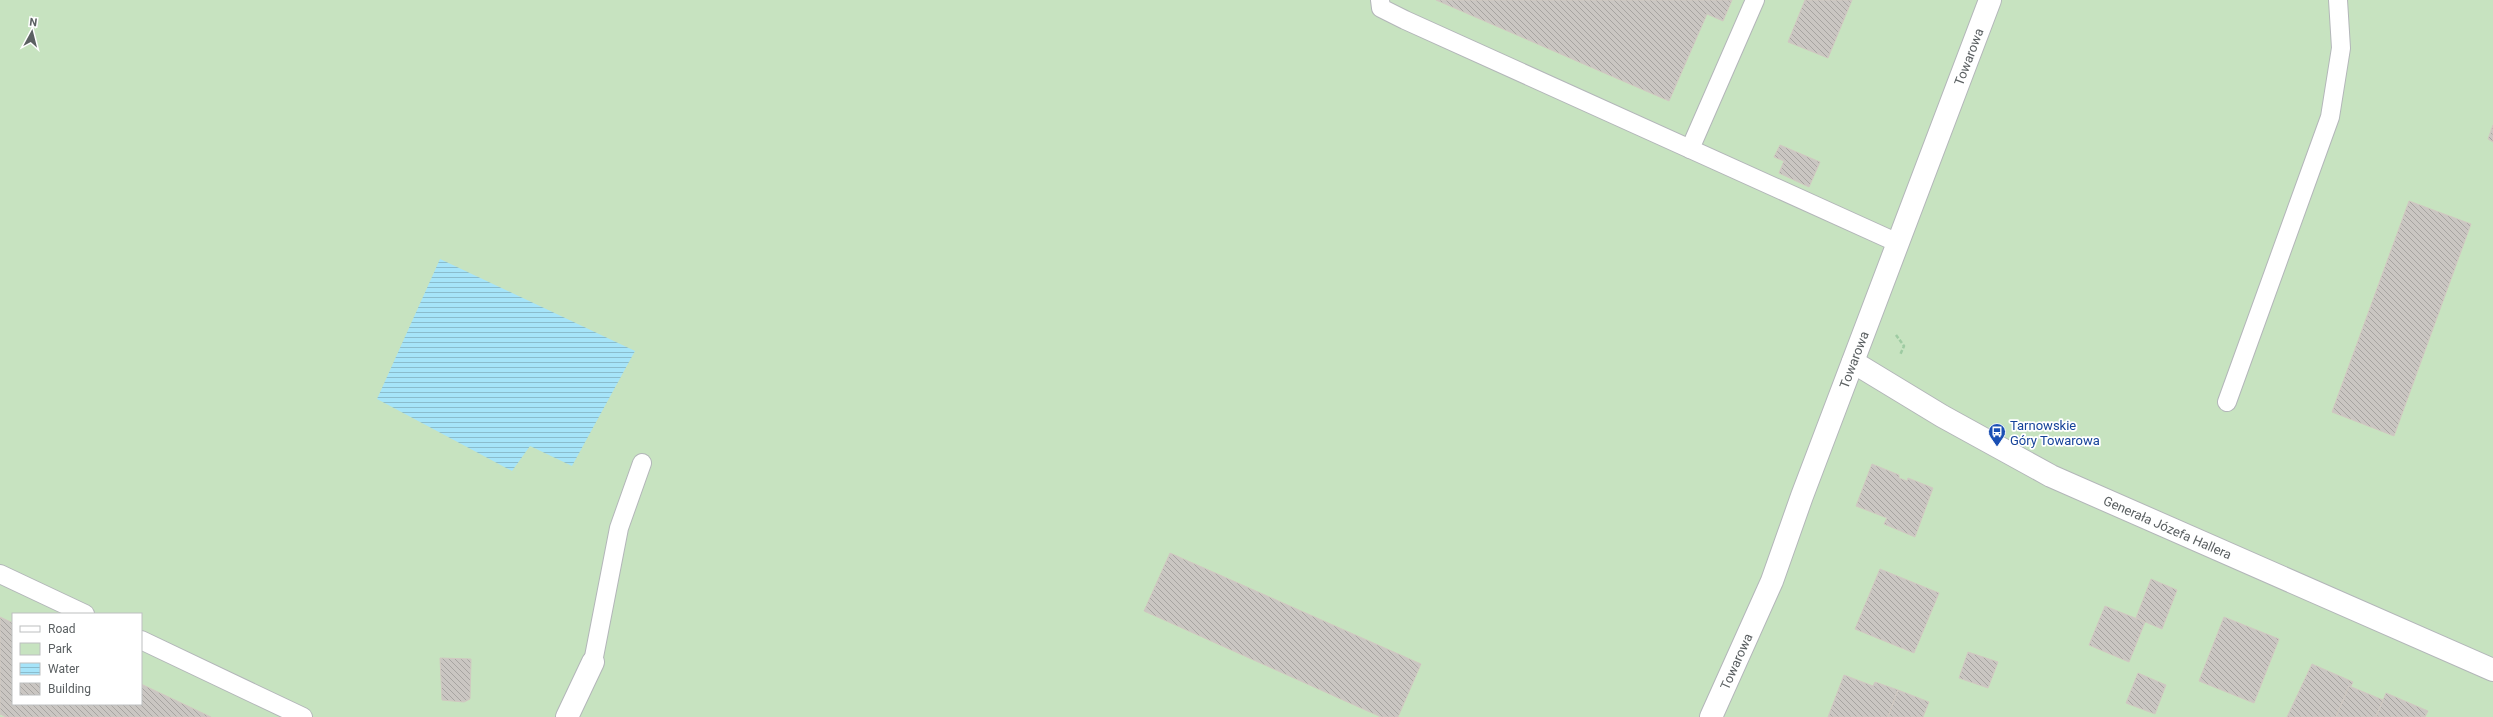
<svg xmlns="http://www.w3.org/2000/svg" width="2493" height="717" font-family="Roboto,sans-serif">
<style>
.green{fill:#c7e3c0;fill-rule:evenodd}
.water{fill:url(#water-rules)}
.building{fill:url(#building-back-hatch);stroke:#d1c9c1}
.lines{fill:none;stroke-linecap:round;stroke-linejoin:round}
.service-casing{stroke:#b3b6b9;stroke-width:20}
.minor-casing{stroke:#b3b6b9;stroke-width:24}
.path{stroke:#9ecba2;stroke-width:2.5;stroke-dasharray:4 2;stroke-linecap:butt}
.service{stroke:#fff;stroke-width:18}
.minor{stroke:#fff;stroke-width:22}
.labels{text-anchor:middle;stroke-width:3.5;stroke-linejoin:round;paint-order:stroke}
.street-label{font-size:13px;fill:#5b6062;stroke:#fff}
.transit-label{font-size:13px;fill:#164399;stroke:#fff;text-anchor:start}
</style>
<defs>
<pattern id="water-rules" width="6" height="5" patternUnits="userSpaceOnUse"><rect width="6" height="5" fill="#a6e4f9"/><path d="M0 2.5h6" fill="none" stroke="#8abccd"/></pattern>
<pattern id="building-back-hatch" width="6" height="6" patternUnits="userSpaceOnUse"><rect width="6" height="6" fill="#cac6c2"/><path d="M-1 5l2 2M0 0l6 6M5-1l2 2" fill="none" stroke="#a7a4a1"/></pattern>
</defs>
<rect width="100%" height="100%" fill="#ede9e3"/>
<!-- green -->
<path class="green" d="M0 0H2493V717H0ZM13 614H141V704H13Z"/>
<!-- water -->
<polygon class="water" points="440,259 635,351 572,466 530,446 512,471 377,399"/>
<!-- building -->
<g class="building">
<polygon points="1436,0 1732,0 1723,21 1707,14 1669,101"/>
<polygon points="1805,0 1852,0 1828,58 1788,42"/>
<polygon points="2493,125 2493,142 2488,139"/>
<polygon points="1780,145 1820,162 1809,187 1779,173 1784,161 1774,157"/>
<polygon points="2409,201 2471,224 2394,436 2332,412"/>
<polygon points="1872,464 1899,475 1899,478 1907,481 1908,478 1933,488 1915,537 1884,524 1887,518 1856,506"/>
<polygon points="1170,553 1421,664 1398,717 1381,717 1144,611"/>
<polygon points="1880,569 1939,593 1914,653 1855,629"/>
<polygon points="2151,579 2177,590 2162,629 2136,618"/>
<polygon points="2105,606 2145,622 2129,662 2089,645"/>
<polygon points="0,617 13,623 13,704 141,704 141,684 211,717 6,717 0,714"/>
<polygon points="2224,617 2279,639 2254,703 2199,681"/>
<polygon points="1968,652 1998,662 1988,688 1959,678"/>
<polygon points="440,658 471,659 470,699 464,702 442,700"/>
<polygon points="2312,664 2353,682 2336,717 2287,717"/>
<polygon points="2138,673 2166,685 2155,714 2126,703"/>
<polygon points="1844,675 1873,686 1875,682 1898,690 1888,717 1828,717"/>
<polygon points="2349,686 2383,700 2376,717 2336,717"/>
<polygon points="1898,690 1929,702 1923,717 1888,717"/>
<polygon points="2386,693 2428,711 2425,717 2376,717"/>
</g>
<g class="lines">
<defs>
<g id="service">
<polyline points="1380,0 1381,8 1405,20 1898,243"/>
<polyline points="1690,149 1755,0"/>
<polyline points="2227,402 2330,117 2341,48 2338,0"/>
<polyline points="0,574 85,614"/>
<polyline points="141,640 303,717"/>
<polyline points="593,662 619,528 642,463"/>
</g>
<g id="minor">
<path id="s1" d="M1853 362 1942 416 2051 476 2493 670"/>
<polyline points="567,717 593,662"/>
<path id="s2" d="M1711 717 1772 581 1802 496 1990 0"/>
</g>
</defs>
<!-- service casing -->
<use href="#service" class="service-casing"/>
<!-- minor casing -->
<use href="#minor" class="minor-casing"/>
<!-- path -->
<polyline class="path" points="1896,335 1904,346 1900,355"/>
<!-- service -->
<use href="#service" class="service"/>
<!-- minor -->
<use href="#minor" class="minor"/>
</g>
<!-- icons -->
<defs>
<symbol id="bus-pin" viewBox="-11 -11 22 30"><path d="M0 17L-7.5 6A9.5 9.5 0 1 1 7.5 6Z" fill="#1a4fb4" stroke="#fff"/><path d="M-5-6H5V4H4V6H2V4H-2V6H-4V4H-5ZM-3.5-4V0h7V-4ZM-3.5 1.2v1.5H-2V1.2ZM2 1.2v1.5H3.5V1.2Z" fill="#fff"/></symbol>
</defs>
<g fill-rule="evenodd">
<use href="#bus-pin" x="1987" y="422" width="20" height="27"/>
</g>
<g class="labels">
<!-- street labels -->
<g class="street-label">
<text dy="5" stroke="none"><textPath href="#s2" startOffset="709">Towarowa</textPath></text>
<text dy="5" stroke="none"><textPath href="#s2" startOffset="385">Towarowa</textPath></text>
<text dy="5" stroke="none"><textPath href="#s1" startOffset="356">Generała Józefa Hallera</textPath></text>
<text dy="5" stroke="none"><textPath href="#s2" startOffset="61">Towarowa</textPath></text>
</g>
<!-- transit labels -->
<g class="transit-label">
<text x="2010" y="430">Tarnowskie<tspan x="2010" dy="15">Góry Towarowa</tspan></text>
</g>
</g>
<!-- legend -->
<rect x="12" y="613" width="130" height="92" fill="#ffffff" stroke="#bdbfc0"/>
<rect x="20" y="626" width="20" height="6" fill="#ffffff" stroke="#bdbfc0"/>
<text x="48" y="633" font-size="12" fill="#5b6062">Road</text>
<rect x="20" y="643" width="20" height="12" fill="#c7e3c0" stroke="#bdbfc0"/>
<text x="48" y="653" font-size="12" fill="#5b6062">Park</text>
<rect x="20" y="663" width="20" height="12" fill="url(#water-rules)" stroke="#bdbfc0"/>
<text x="48" y="673" font-size="12" fill="#5b6062">Water</text>
<rect x="20" y="683" width="20" height="12" fill="url(#building-back-hatch)" stroke="#bdbfc0"/>
<text x="48" y="693" font-size="12" fill="#5b6062">Building</text>
<!-- north arrow -->
<g transform="translate(32 32) rotate(7)" stroke="#ffffff" stroke-width="3" paint-order="stroke">
<path d="M0-3L7 15L0 10L-7 15Z" fill="#5b6062"/>
<text y="-6" font-size="11" font-weight="bold" text-anchor="middle" fill="#5b6062">N</text>
</g>
</svg>
